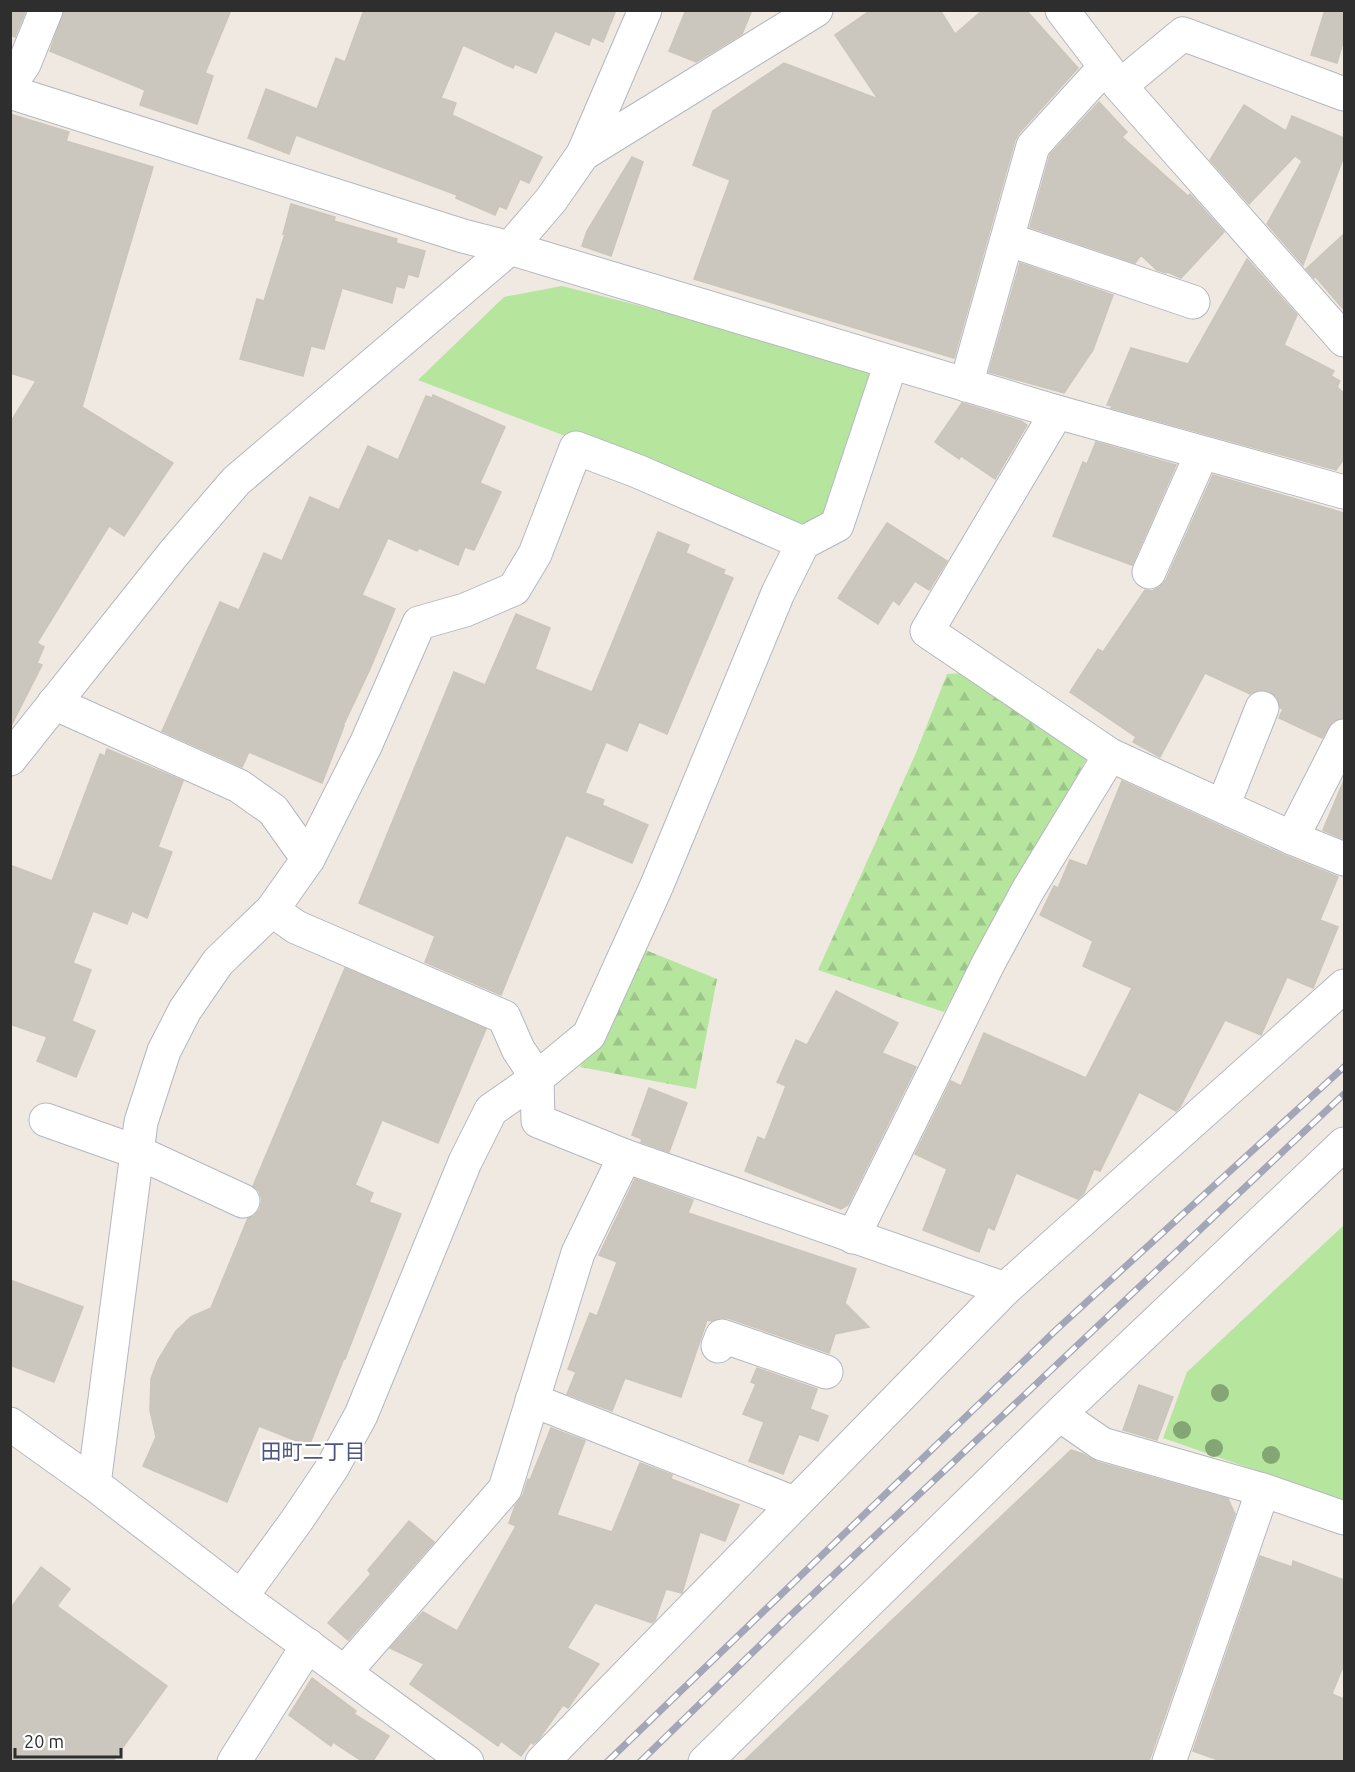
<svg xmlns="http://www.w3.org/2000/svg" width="1355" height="1772" font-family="Ubuntu,'Noto Sans JP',sans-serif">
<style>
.forest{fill:url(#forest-firs)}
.park{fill:#b6e59e}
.building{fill:#cbc7bf;stroke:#cbc5ba;stroke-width:1.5}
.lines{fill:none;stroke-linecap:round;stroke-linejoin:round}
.minor-casing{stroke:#b4b7c1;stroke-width:35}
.minor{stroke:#fff;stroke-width:33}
.rail-casing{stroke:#a3a6b8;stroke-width:7}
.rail{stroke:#fff;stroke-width:4.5;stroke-dasharray:14;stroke-linecap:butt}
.tree{fill:#84a574}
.labels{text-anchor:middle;stroke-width:4.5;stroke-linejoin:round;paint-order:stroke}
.neighbourhood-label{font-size:21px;fill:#4d5680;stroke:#fff}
</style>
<defs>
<pattern id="forest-firs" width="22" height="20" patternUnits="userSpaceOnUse" patternTransform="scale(1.5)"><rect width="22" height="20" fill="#b6e59e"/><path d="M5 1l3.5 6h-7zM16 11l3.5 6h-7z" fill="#9dc588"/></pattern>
</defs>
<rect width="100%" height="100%" fill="#efe9e1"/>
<!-- forest -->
<g class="forest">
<polygon points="964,673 1091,751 944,1012 818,970 916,753 947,674"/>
<polygon points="643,949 717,979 696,1089 580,1067"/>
</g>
<!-- park -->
<g class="park">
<polygon points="562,286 874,365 827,519 797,524 418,380 504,297"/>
<polygon points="1344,1225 1344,1501 1163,1438 1187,1372"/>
</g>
<!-- building -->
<g class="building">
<polygon points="10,10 26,10 15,37 10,35"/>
<polygon points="64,10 231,10 205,73 213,76 197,124 140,105 145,90 50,51"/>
<polygon points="364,10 616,10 603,42 592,37 589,45 555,31 536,73 515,64 513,68 463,45 441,98 456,103 452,115 542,157 529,183 520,179 506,209 499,206 495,215 456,198 457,195 296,135 289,154 248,138 266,89 317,109 336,58 345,62"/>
<polygon points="686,10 752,10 742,34 696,62 669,51"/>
<polygon points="871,10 940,10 955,34 983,10 1026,10 1078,68 1019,133 1015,140 954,358 694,279 730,180 693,165 713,111 784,63 878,99 835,35"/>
<polygon points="1325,10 1344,10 1344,39 1337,63 1311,55"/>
<polygon points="1099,102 1127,132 1122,137 1188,196 1190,194 1224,232 1181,278 1168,272 1166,273 1157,270 1141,255 1135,263 1030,227 1050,155"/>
<polygon points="1244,105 1286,131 1292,116 1344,138 1344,156 1303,265 1267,224 1302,161 1295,156 1249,204 1210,160"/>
<polygon points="10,114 69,132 66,141 153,167 82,407 173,463 124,536 109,526 37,643 44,647 37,663 42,665 10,728 10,423 36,381 10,373"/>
<polygon points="632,157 643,162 611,256 582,246 587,231"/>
<polygon points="291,204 335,217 334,221 397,239 396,243 425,251 418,277 408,274 404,288 396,286 392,303 342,288 324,349 311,346 303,376 240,359 257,299 264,301 285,234 283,234"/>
<polygon points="1344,234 1344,310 1315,276 1314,278 1306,269"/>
<polygon points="1247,259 1297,315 1284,345 1334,371 1331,376 1340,381 1337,387 1344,393 1344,459 1336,470 1111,408 1112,406 1107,405 1131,348 1188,364"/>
<polygon points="1020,263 1113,295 1093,350 1064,393 989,372"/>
<polygon points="433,395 505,427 480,483 501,492 474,550 465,547 458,565 419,548 417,551 388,538 362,595 395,609 370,669 343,726 344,726 322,783 249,752 242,767 162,731 220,602 239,610 264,553 282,561 310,497 339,510 368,446 398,460 426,396 432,398"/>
<polygon points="962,403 1021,421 1027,425 995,479 961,456 959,459 935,442"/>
<polygon points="1096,442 1176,465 1132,565 1053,536 1083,462 1087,464"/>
<polygon points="1213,475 1344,513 1344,718 1333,721 1322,738 1279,718 1283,709 1280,708 1277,697 1269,691 1259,690 1250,694 1205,673 1160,757 1133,742 1136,737 1070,692 1098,649 1103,652 1145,590 1152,591 1160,587 1166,580"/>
<polygon points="887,523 947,561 929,590 915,581 899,605 893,600 878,624 838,598"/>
<polygon points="658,532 689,545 686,553 725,570 723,574 733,578 667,734 639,722 627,751 606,742 585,793 604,800 602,805 648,825 632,863 566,835 501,995 425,962 435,936 359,903 454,672 485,685 516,614 550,628 535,669 592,692"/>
<polygon points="107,749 183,781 158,847 172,852 147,918 132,911 127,924 93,911 73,963 91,970 72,1021 95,1031 76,1077 37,1061 47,1037 10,1024 10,865 52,881 100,754 105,756"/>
<polygon points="1344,780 1344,839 1323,830"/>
<polygon points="1122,781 1284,855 1338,877 1320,920 1338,927 1313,988 1287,977 1261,1035 1225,1020 1180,1107 1176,1111 1139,1092 1100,1171 1094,1169 1084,1193 1078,1199 1016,1173 994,1230 988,1227 979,1252 923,1230 947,1169 915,1154 951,1081 961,1086 984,1033 1086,1078 1132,988 1083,966 1093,941 1040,915 1054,886 1058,888 1070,860 1087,866"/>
<polygon points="345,968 486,1029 438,1143 382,1120 355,1185 373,1193 369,1202 401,1214 345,1359 344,1358 309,1446 259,1426 227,1502 143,1466 156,1437 150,1410 151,1379 158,1360 176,1331 191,1317 211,1308 248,1218 254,1216 260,1209 262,1199 259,1191 253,1186"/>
<polygon points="836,991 898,1023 882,1053 916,1067 848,1205 841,1209 745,1171 758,1137 765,1140 786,1086 777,1082 796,1040 807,1045"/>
<polygon points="649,1088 687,1103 669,1152 641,1142 642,1139 632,1135"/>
<polygon points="635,1179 693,1200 688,1213 856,1269 845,1303 869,1327 835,1334 829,1353 728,1318 719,1318 711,1321 707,1320 681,1397 625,1378 612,1411 567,1394 576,1372 568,1369 590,1313 597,1316 617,1262 599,1255"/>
<polygon points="10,1280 83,1307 54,1382 10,1365"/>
<polygon points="757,1368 817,1389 810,1409 828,1416 818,1441 799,1434 783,1474 749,1461 764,1422 743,1414 756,1384 751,1382"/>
<polygon points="1139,1385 1173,1397 1157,1440 1123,1430"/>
<polygon points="551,1428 585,1441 557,1515 612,1532 640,1463 672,1475 671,1479 739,1505 725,1541 700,1532 682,1593 666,1589 655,1620 652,1623 595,1603 567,1648 599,1664 568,1708 563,1705 538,1740 533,1744 531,1742 521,1756 501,1741 498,1746 410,1684 424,1664 390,1648 423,1612 457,1631 516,1526 509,1523 515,1506 523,1495 528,1479 530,1480"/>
<polygon points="1071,1450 1083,1454 1097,1462 1228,1499 1235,1514 1149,1761 744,1761"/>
<polygon points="409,1521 434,1542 348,1640 328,1623 371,1574 368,1570"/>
<polygon points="1260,1556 1292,1567 1293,1561 1344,1580 1344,1664 1332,1694 1344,1699 1344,1761 1221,1761 1193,1751"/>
<polygon points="41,1567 70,1589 57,1606 167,1686 113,1761 10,1761 10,1609"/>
<polygon points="312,1678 356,1711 354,1714 389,1736 373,1761 362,1761 333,1742 331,1746 289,1715"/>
</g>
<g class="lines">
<defs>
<g id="minor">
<polyline points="1062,10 1120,86 1344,340"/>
<polyline points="10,84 24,64 46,10"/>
<polyline points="1120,86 1183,34 1344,94"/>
<polyline points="10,92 463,236 510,248 1057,412 1344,492"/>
<polyline points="583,154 816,10"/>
<polyline points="1007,239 1193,302"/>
<polyline points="966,385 1033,146 1105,67"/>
<polyline points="1057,412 927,631 1110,755 1292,838 1344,859"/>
<polyline points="803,543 637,471 576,448 535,554 514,589 465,610 419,623 366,744 308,859 272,910 296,927 504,1017 518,1049 537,1078 589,1035 657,885 778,593 803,543 837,525 891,363"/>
<polyline points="1149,572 1202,453"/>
<polyline points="54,703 239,786 273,810 308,859"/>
<polyline points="10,759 174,553 236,481 510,248 551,200 583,154 645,10"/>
<polyline points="1223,806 1262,708"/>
<polyline points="1292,838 1344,736"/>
<polyline points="46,1120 137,1152 243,1201"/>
<polyline points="853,1237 989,962 1028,890 1110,755"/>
<polyline points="718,1346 722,1336 826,1372"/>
<polyline points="532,1400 794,1503"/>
<polyline points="1060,1415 1102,1444 1263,1490 1344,1518"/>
<polyline points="10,1424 94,1484 241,1597 467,1762"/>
<polyline points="94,1484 141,1122 164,1051 185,1010 218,962 272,910"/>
<polyline points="241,1597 297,1520 332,1468 361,1415 465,1162 491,1110 537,1078 538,1121 625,1156"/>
<polyline points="345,1672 505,1489 578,1253 625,1156 1005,1289"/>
<polyline points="234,1762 308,1645"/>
<polyline points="542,1762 1005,1289 1344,986"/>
<polyline points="705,1762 1067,1407 1344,1144"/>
<polyline points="1169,1762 1263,1490"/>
</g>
</defs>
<!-- minor casing -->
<use href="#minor" class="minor-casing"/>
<!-- minor -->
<use href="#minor" class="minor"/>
<defs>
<g id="rail">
<polyline points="607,1762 1056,1330 1344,1067"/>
<polyline points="640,1762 790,1616 1344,1094"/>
</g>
</defs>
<!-- rail casing -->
<use href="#rail" class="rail-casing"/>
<!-- rail -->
<use href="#rail" class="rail"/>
</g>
<!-- trees -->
<g class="tree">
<circle cx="1220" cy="1393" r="9"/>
<circle cx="1182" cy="1430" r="9"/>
<circle cx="1214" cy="1448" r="9"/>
<circle cx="1271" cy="1455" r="9"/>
</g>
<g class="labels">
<!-- neighbourhood labels -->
<g class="neighbourhood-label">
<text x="313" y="1459">田町二丁目</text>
</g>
</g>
<!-- border -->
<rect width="1355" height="1772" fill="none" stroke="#2e2e2e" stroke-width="24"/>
<!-- scale -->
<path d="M15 1748v9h106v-9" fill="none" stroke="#2e2e2e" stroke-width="3"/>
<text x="24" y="1748" font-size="18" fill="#2e2e2e" stroke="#ffffff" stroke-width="4.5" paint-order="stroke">20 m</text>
</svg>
